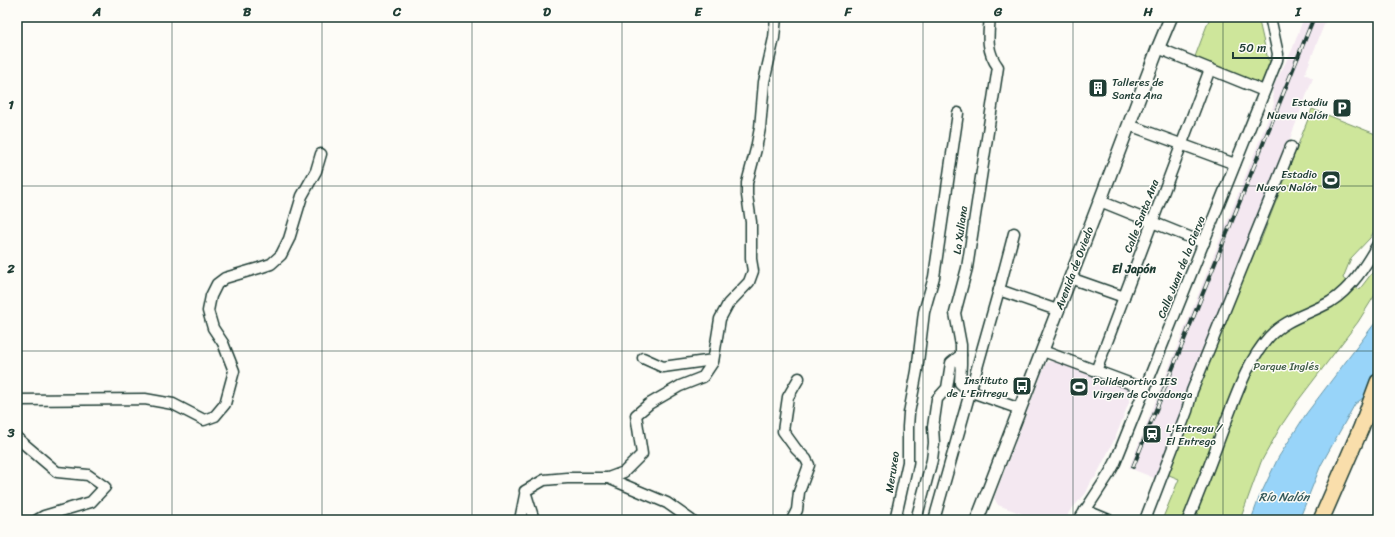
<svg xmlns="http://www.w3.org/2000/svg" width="1395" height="537" font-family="Sriracha,sans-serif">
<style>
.built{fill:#f4e8f1}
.green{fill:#cee69b;stroke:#769268}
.water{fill:#98d4f9;stroke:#6898aa}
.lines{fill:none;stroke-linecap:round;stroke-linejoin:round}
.minor-casing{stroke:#1f3d34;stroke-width:13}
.tertiary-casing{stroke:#1f3d34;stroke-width:15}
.primary-casing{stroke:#1f3d34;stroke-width:18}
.minor{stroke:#fdfcf7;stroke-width:10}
.tertiary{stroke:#fdfcf7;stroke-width:12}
.primary{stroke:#f9deab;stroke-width:15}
.rail-casing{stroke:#1f3d34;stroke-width:4}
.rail{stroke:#fdfcf7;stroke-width:2.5;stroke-dasharray:8;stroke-linecap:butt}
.grid{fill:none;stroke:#1f3d34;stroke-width:1;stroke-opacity:0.55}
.labels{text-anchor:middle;stroke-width:3;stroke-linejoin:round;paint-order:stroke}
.poi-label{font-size:11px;fill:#1f3d34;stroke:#fdfcf7;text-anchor:start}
.street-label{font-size:11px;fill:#1f3d34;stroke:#fdfcf7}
.park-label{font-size:11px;fill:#425f49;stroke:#fdfcf7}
.neighbourhood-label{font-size:12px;font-weight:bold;fill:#1f3d34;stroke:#fdfcf7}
.water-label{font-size:12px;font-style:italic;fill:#375b5b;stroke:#fdfcf7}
.neatline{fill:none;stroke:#1f3d34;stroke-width:1.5}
.grid-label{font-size:13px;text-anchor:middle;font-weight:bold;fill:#1f3d34}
</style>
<rect width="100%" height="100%" fill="#fdfcf7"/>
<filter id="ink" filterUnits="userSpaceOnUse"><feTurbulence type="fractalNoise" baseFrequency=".025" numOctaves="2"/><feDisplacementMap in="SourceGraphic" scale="8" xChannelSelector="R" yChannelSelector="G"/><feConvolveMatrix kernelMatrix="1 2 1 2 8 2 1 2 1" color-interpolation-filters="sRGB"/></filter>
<g filter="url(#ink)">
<!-- built -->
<g class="built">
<polygon points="1304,17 1327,17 1305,74 1313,78 1291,136 1188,390 1184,411 1157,479 1129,468 1274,104 1272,89 1292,50"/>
<polygon points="1054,360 1134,389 1116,436 1095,478 1092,479 1086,493 1069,512 1066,520 1039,520 998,505 994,498 1046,363"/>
</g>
<!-- green -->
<g class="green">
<polygon points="1210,17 1258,17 1268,60 1277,60 1264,91 1193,62"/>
<polygon points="1312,109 1378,135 1378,225 1370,238 1351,258 1343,278 1349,285 1359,290 1378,265 1378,290 1358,322 1297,402 1281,426 1261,462 1240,520 1162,520 1179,479 1164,473 1252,243 1259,245"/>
</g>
<!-- water -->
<polygon class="water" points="1378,319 1378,387 1355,404 1321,465 1299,520 1251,520 1259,498 1278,458 1306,414"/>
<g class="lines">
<defs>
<g id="minor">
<path d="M990 17C988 36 986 51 998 67L967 268 955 313 961 345V364L960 383 969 391 1020 409"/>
<polyline points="1158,48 1264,91"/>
<polyline points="1129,125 1235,164"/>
<polyline points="1100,201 1204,243"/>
<polyline points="1070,278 1124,297"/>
<polyline points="999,290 1014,233"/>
<polyline points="1043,351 1145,389"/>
<polyline points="643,358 663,367 713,360"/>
<polyline points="1096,371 1210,69"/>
<polyline points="17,400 145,399 173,404 204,420 215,416 225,404 234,371 223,343 213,328 208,311 211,296 217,284 225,278 259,268 271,264 281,255 289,239 302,196 316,171 321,154"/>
<polyline points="17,438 57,472 88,475 105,487 91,502 44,516 37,520"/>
<polyline points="608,478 667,503 691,520"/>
<polyline points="1085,510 1109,520"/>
<polyline points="520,520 525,495"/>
<polyline points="534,520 525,491 544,480 567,478 608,478 624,472 642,454 636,415 649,404 680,386 703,377 713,362 720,319 728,304 749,282 753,271 751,259 751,222 747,195 747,183 756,149 760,128 764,82 774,38 776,17"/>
<polyline points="792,520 797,510 799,492 809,465 806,459 796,449 783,431 788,397 799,378"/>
<polyline points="895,520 908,462 908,427 909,413 917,371 924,312 934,277 958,113"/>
<polyline points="916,520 932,460 934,443 933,427 937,399 947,388 951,363 961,355"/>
<polyline points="934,520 999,290 1057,310"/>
<polyline points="1079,520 1109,474 1115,463 1277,60 1278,54 1270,17"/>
<polyline points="1145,520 1187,411 1192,391 1291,147"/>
<path d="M1188 520C1200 490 1212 459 1223 429 1236 397 1246 363 1269 337 1285 319 1309 314 1330 302 1351 289 1366 265 1378 244"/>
</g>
<polyline id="tertiary" points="977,520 1100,201 1158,48 1171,17"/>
<polyline id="primary" points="1321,520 1361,428 1378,382"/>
</defs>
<!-- minor casing -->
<use href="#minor" class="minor-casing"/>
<!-- tertiary casing -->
<use href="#tertiary" class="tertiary-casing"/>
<!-- primary casing -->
<use href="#primary" class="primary-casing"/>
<!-- minor -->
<use href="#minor" class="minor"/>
<!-- tertiary -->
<use href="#tertiary" class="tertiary"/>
<!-- primary -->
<use href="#primary" class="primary"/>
<defs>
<polyline id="rail" points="1133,467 1314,17"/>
</defs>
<!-- rail casing -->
<use href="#rail" class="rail-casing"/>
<!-- rail -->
<use href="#rail" class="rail"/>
</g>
</g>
<!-- grid -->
<path class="grid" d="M172 17V520M322 17V520M472 17V520M622 17V520M773 17V520M923 17V520M1073 17V520M1223 17V520M17 186H1378M17 351H1378"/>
<!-- icons -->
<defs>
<symbol id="building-square" viewBox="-11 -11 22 22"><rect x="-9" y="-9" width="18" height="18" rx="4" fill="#1f3d34" stroke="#fdfcf7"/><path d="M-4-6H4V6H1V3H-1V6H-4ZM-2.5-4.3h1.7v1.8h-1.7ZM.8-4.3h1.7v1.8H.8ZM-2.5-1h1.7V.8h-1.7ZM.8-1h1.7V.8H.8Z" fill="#fff"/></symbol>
<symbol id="parking-square" viewBox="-11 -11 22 22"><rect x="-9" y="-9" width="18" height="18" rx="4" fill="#1f3d34" stroke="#fdfcf7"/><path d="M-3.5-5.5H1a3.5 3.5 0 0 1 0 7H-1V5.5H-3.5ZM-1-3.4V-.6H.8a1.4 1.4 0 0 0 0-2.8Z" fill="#fff"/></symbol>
<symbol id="stadium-square" viewBox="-11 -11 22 22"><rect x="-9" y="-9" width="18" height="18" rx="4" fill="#1f3d34" stroke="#fdfcf7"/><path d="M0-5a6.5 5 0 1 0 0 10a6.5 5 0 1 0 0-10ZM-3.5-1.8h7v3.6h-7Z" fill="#fff"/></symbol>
<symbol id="bus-square" viewBox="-11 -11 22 22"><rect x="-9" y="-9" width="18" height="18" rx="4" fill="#1f3d34" stroke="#fdfcf7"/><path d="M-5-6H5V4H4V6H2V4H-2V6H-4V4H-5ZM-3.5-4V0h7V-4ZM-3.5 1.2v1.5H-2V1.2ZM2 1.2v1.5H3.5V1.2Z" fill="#fff"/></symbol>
<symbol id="station-square" viewBox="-11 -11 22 22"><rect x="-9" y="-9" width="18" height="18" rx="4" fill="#1f3d34" stroke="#fdfcf7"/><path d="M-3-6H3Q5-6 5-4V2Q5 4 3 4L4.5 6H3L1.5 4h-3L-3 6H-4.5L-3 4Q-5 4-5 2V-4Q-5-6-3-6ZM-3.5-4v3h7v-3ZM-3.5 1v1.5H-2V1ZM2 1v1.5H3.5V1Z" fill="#fff"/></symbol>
</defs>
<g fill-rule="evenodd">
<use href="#building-square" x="1087" y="77" width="22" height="22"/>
<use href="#parking-square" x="1331" y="97" width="22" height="22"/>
<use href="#stadium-square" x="1320" y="169" width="22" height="22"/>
<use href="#bus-square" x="1011" y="375" width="22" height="22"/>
<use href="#stadium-square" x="1068" y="376" width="22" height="22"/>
<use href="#station-square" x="1141" y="423" width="22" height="22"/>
</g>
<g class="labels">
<!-- poi labels -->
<g class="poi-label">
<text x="1112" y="86">Talleres de<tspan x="1112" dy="13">Santa Ana</tspan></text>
<text x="1328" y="106" text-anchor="end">Estadiu<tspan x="1328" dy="13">Nuevu Nalón</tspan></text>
<text x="1317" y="178" text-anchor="end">Estadio<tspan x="1317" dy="13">Nuevo Nalón</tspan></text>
<text x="1008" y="384" text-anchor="end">Instituto<tspan x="1008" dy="13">de L'Entregu</tspan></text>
<text x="1093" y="385">Polideportivo IES<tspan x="1093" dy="13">Virgen de Covadonga</tspan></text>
<text x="1166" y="432">L'Entregu /<tspan x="1166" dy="13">El Entrego</tspan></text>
</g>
<!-- street labels -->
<g class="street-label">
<text transform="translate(1141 216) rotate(-69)" y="4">Calle Santa Ana</text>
<text transform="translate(960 230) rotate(-82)" y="4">La Xuliana</text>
<text transform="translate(1181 267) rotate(-68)" y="4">Calle Juan de la Cierva</text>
<text transform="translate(1074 268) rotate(-69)" y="4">Avenida de Oviedo</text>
<text transform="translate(892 472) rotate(-81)" y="4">Meruxeo</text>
</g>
<!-- park labels -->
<g class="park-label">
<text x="1286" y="370">Parque Inglés</text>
</g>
<!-- neighbourhood labels -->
<g class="neighbourhood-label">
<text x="1134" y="273">El Japón</text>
</g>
<!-- water labels -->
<g class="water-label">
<text x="1284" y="501">Río Nalón</text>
</g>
</g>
<!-- margin -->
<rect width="1395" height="537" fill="none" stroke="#fdfcf7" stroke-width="44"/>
<!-- scale -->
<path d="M1233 52v6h65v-6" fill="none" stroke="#1f3d34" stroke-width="2"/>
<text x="1239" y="52" font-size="12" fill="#1f3d34" stroke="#fdfcf7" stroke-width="3" paint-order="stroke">50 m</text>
<rect x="22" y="22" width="1351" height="493" class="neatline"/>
<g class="grid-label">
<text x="97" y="16">A</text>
<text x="247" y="16">B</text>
<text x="397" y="16">C</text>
<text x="547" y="16">D</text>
<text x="698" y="16">E</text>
<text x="848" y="16">F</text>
<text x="998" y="16">G</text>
<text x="1148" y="16">H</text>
<text x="1298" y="16">I</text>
<text x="11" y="109">1</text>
<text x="11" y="273">2</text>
<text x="11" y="437">3</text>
</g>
</svg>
